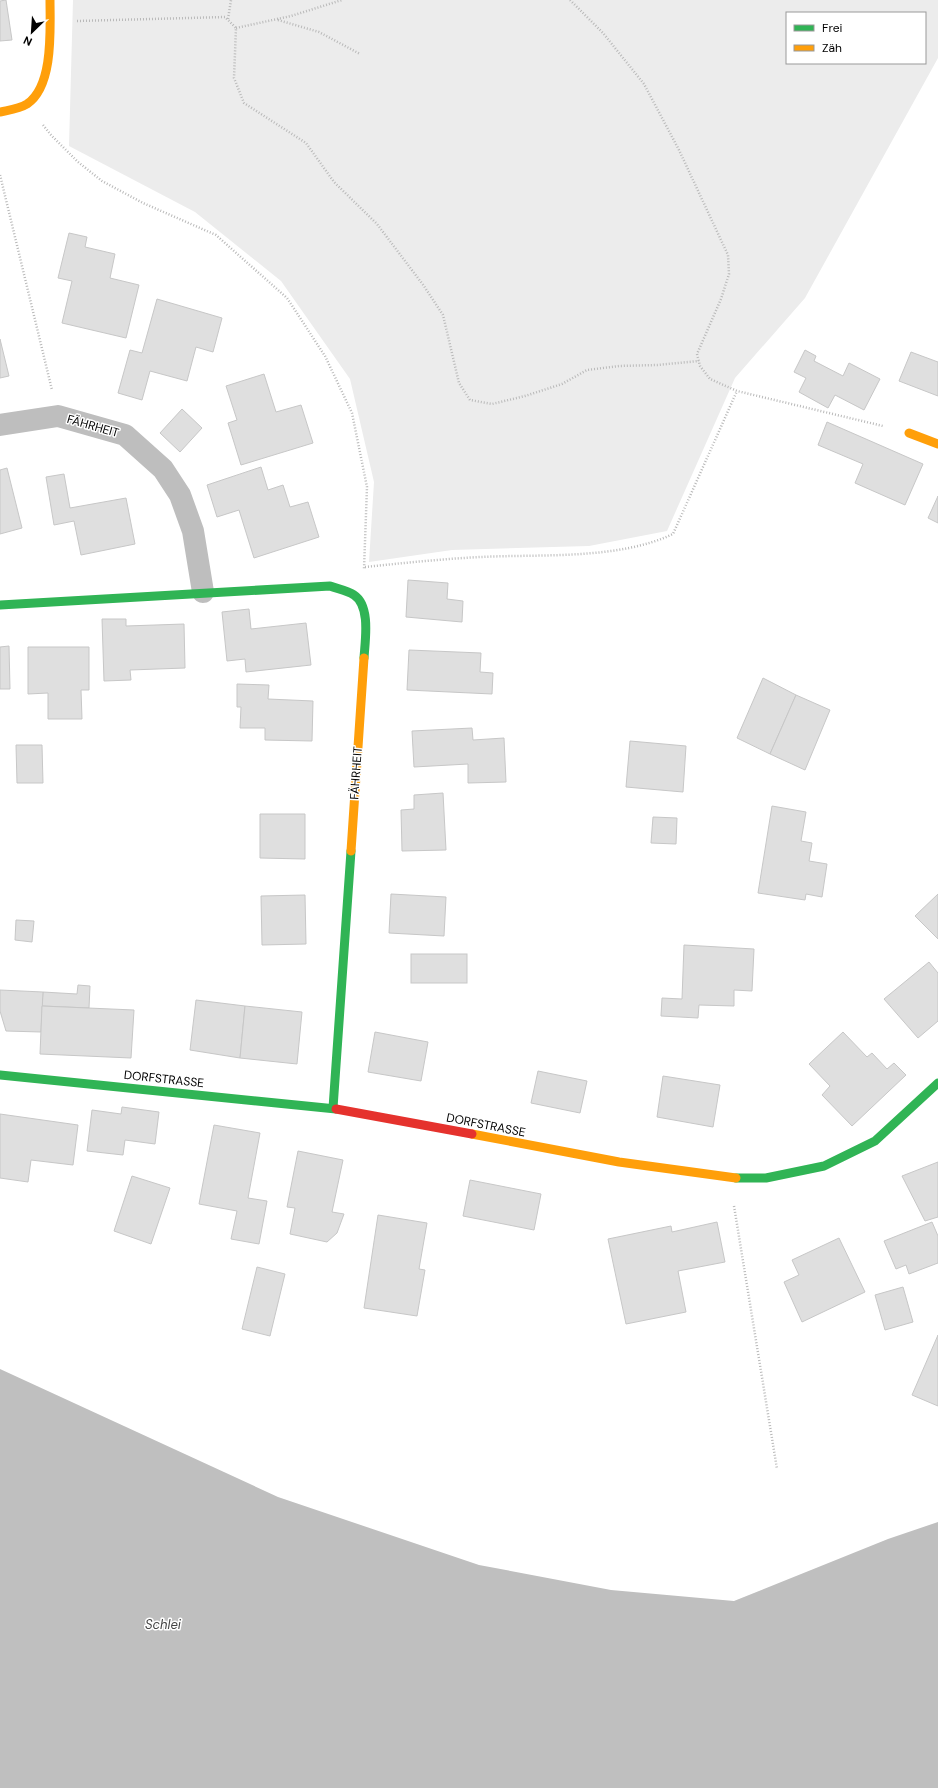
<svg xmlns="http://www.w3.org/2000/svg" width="938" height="1788" font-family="'DM Sans',sans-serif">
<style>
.green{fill:#ececec;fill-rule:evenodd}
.water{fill:#bfbfbf}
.building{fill:#dfdfdf;stroke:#c7c7c7}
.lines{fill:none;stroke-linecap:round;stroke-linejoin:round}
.path{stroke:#b9b9b9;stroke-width:2.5;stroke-dasharray:1 2;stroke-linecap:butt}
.street{stroke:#bebebe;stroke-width:22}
.fast{stroke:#30b455;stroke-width:9}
.slow{stroke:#ff9f0a;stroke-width:9}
.jam{stroke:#e5322d;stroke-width:9}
.labels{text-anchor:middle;stroke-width:3;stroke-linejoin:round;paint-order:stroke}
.street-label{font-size:12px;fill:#000;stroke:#fff}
.water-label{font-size:13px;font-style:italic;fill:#444;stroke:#fff}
</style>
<rect width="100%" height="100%" fill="#fff"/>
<!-- green -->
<path class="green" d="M73 0H938V58L805 298 735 378 667 531 589 546 452 550 369 562 374 482 350 379 281 281 195 212 69 146ZM787 13H925V63H787Z"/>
<!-- water -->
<polygon class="water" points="0,1369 278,1497 479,1565 611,1590 734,1601 888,1539 938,1522 938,1788 0,1788"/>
<!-- building -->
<g class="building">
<polygon points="6,0 12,40 0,41 0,1"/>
<polygon points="69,233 87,237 85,247 115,254 110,278 139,285 126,338 62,323 72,281 58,278"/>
<polygon points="157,299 222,318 213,352 196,347 187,381 150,371 142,400 118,393 130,350 142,353"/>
<polygon points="0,339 9,376 0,378"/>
<polygon points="805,350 816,356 814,361 843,376 849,363 880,379 864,410 835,395 828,408 799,392 806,378 794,372"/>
<polygon points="911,352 938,362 938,396 899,381"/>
<polygon points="264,374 276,412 301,405 313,443 241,465 228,423 237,420 226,386"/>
<polygon points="182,409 202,428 180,452 160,433"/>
<polygon points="827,422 923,464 905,505 855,483 863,464 818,445"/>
<polygon points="261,467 268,490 283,485 290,507 308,502 319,537 254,558 239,510 217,517 207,485"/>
<polygon points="7,468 22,528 0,534 0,470"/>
<polygon points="64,474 70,508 126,498 135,544 81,555 74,521 54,525 46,477"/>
<polygon points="938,496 938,523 928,518"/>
<polygon points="408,580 448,583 447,599 463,601 462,622 406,617"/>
<polygon points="249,609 251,629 306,623 311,665 246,672 245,659 227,661 222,612"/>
<polygon points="102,619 126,619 126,626 184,624 185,668 130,670 131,680 104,681"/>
<polygon points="9,646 10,689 0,689 0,647"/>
<polygon points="28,647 89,647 89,690 81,690 82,719 48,719 48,693 28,694"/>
<polygon points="409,650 481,653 480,672 493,673 492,694 407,690"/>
<polygon points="763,678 796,695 770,754 737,738"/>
<polygon points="237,684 269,685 268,699 313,701 312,741 265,740 265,728 240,728 241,707 237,707"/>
<polygon points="796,695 830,710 805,770 770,754"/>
<polygon points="472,728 473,740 504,738 506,782 468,783 468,764 414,767 412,731"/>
<polygon points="630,741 686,746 683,792 626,787"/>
<polygon points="16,745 42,745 43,783 17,783"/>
<polygon points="443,793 446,850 402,851 401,810 414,809 414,795"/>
<polygon points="772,806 806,812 801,841 812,843 809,861 827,864 822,897 806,894 805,900 758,893"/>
<polygon points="260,814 305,814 305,859 260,858"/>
<polygon points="653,817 677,818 676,844 651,843"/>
<polygon points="391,894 446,897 444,936 389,933"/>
<polygon points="938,894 938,939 915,916"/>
<polygon points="305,895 306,944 262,945 261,896"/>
<polygon points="16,920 34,921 32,942 15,940"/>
<polygon points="684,945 754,949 752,991 734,990 734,1006 699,1005 698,1018 661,1016 662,998 682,999"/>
<rect x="411" y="954" width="56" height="29"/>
<polygon points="929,962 938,973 938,1021 918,1038 884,999"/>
<polygon points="78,985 90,986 89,1008 42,1006 43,992 77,994"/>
<polygon points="0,990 43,992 41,1032 6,1031 0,1011"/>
<polygon points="196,1000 245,1006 240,1058 190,1050"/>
<polygon points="42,1006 134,1010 131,1058 40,1054"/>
<polygon points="245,1006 302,1012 297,1064 240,1058"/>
<polygon points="375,1032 428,1042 421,1081 368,1072"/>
<polygon points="843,1032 867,1057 872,1053 887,1069 894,1063 906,1075 852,1126 822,1095 830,1086 809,1064"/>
<polygon points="538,1071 587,1081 580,1113 531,1103"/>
<polygon points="663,1076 720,1085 713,1127 657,1117"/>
<polygon points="122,1107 159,1112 155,1144 125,1140 123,1155 87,1151 92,1110 121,1114"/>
<polygon points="0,1114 78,1125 73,1165 31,1160 28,1182 0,1178"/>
<polygon points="214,1125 260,1133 248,1198 267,1201 259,1244 231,1239 237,1211 199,1204"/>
<polygon points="298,1151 343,1160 332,1212 344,1214 337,1233 327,1242 290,1234 295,1208 287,1207"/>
<polygon points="938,1162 938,1217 925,1221 902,1176"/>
<polygon points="132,1176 170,1188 151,1244 114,1231"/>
<polygon points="470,1180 541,1194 534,1230 463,1216"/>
<polygon points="378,1215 427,1223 419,1269 425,1270 417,1316 364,1308"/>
<polygon points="717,1222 725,1262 678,1271 686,1312 626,1324 608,1239 671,1226 672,1232"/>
<polygon points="932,1222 938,1236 938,1263 909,1274 906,1265 896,1269 884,1241"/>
<polygon points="839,1238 865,1292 802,1322 784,1282 799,1275 792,1260"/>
<polygon points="257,1267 285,1274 270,1336 242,1329"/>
<polygon points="903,1287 913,1322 885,1330 875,1295"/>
<polygon points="938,1335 938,1406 912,1395"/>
</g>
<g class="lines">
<!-- path -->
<g class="path">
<polyline points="570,0 603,33 644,84 679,150 728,255 729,274 721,299 697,354 700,366 710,379 737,391 883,426"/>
<polyline points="228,19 231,0"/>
<polyline points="278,20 319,32 360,54"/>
<polyline points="77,21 225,17 236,28 234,78 244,103 306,143 334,182 377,224 424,286 443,315 459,383 470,400 492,404 525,396 562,384 587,370 619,366 657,365 699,361"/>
<polyline points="236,28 291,16 342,0"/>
<polyline points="43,125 51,135 78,162 102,181 143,203 216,235 287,298 325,356 352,413 367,487 364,569"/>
<polyline points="0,175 52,390"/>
<path d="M365 567C403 563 442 559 480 557 541 554 618 560 673 534L737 391"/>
<polyline points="734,1206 777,1469"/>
</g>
<!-- street -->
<polyline class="street" points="0,425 58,416 125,435 163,469 180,495 193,531 203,592"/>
<!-- fast -->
<g class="fast">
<path d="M0 605 330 586C338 589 347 590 354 595 371 606 365 641 364 658"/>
<polyline points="0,1075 336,1109"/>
<polyline points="333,1108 351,851"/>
<polyline points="736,1178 766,1178 824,1166 875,1141 938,1083"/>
</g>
<!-- slow -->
<g class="slow">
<path d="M0 112C9 110 19 109 27 104 54 86 50 28 50 0"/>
<polyline points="909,433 938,444"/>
<polyline points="351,851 364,658"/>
<polyline points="472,1134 619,1162 736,1178"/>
</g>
<!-- jam -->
<polyline class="jam" points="336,1109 472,1134"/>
</g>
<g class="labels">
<!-- street labels -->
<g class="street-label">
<text transform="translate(93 426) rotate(16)" y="4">FÄHRHEIT</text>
<text transform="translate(356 773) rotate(-86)" y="4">FÄHRHEIT</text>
<text transform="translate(164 1079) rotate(6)" y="4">DORFSTRASSE</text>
<text transform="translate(486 1125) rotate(11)" y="4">DORFSTRASSE</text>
</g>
<!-- water labels -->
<g class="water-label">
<text x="163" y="1629">Schlei</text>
</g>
</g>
<!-- legend -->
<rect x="786" y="12" width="140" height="52" fill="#ffffff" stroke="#999999"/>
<rect x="794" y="25" width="20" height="6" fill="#30b455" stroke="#999999"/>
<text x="822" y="32" font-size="12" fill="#000000">Frei</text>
<rect x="794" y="45" width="20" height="6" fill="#ff9f0a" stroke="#999999"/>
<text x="822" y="52" font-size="12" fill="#000000">Zäh</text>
<!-- north arrow -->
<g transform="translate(32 32) rotate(205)" stroke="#ffffff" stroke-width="3" paint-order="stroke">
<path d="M0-3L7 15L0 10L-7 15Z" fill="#000000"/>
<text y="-6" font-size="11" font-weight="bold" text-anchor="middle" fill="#000000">N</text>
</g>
</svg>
